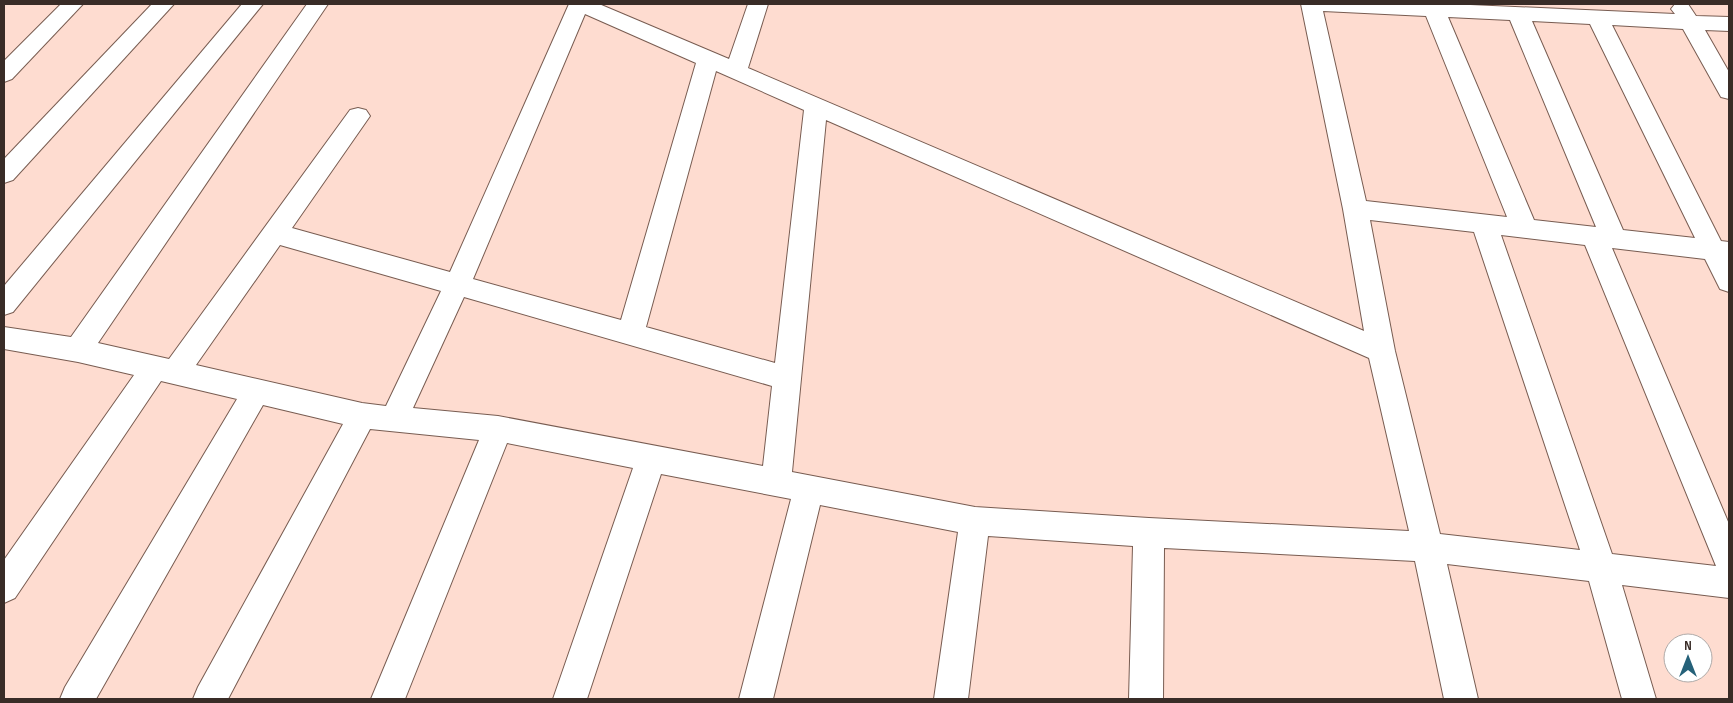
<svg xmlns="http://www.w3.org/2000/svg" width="1733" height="703" font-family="'Sofia Sans Condensed',sans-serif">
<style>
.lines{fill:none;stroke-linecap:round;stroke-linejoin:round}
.minor-casing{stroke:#785c51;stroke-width:2}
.minor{fill:#fff;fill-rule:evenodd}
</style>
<rect width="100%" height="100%" fill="#fedcd0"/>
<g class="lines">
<defs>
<g id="minor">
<polygon points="61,4 83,4 12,79 4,82 4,61"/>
<polygon points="152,4 174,4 13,180 4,183 4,159"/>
<polygon points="242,4 263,4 13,312 4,315 4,286"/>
<path d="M307 4H328L98 343 169 359 350 110 358 108 366 110 370 116 292 228 450 272 569 4H599L729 59 748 4H768L748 68 1364 331 1343 209 1301 4H1448L1675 14 1671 9 1675 4H1688L1696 16 1729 17V31L1705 30 1729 72V99L1721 97 1683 29 1612 25 1721 241 1729 242V292L1720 289 1705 259 1612 248 1729 524V598L1622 585 1656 699H1622L1589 581 1447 564 1478 699H1444L1415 561 1164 548 1163 699H1129L1133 546 988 536 968 699H934L958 532 820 505 773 699H739L791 499 661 474 587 699H553L633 468 507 443 405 699H371L479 440 370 429 228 699H193L198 687 343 424 263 405 96 699H60L65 687 237 399 161 381 15 598 4 603V560L134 375 78 362 4 349V327L71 337ZM1323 11 1426 16 1507 217 1366 201ZM585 14 696 63 621 320 473 279ZM1448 17 1510 20 1596 227 1534 220ZM1532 21 1590 24 1695 238 1623 230ZM716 71 804 110 775 363 646 327ZM826 120 1369 358 1409 531 1149 518 975 507 792 472ZM1370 220 1474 232 1580 550 1440 534 1395 351ZM1501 235 1585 245 1716 566 1612 554ZM280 245 441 291 386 406 362 403 196 365ZM464 297 772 386 763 466 498 416 413 408Z"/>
</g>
</defs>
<!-- minor casing -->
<use href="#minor" class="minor-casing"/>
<!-- minor -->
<use href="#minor" class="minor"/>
</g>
<!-- border -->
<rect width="1733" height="703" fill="none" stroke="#392c27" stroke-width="10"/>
<!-- north arrow -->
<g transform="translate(1688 658)"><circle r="24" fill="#ffffff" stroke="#b0aba9"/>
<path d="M0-4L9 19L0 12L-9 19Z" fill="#256179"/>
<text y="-8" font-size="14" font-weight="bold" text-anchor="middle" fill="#392c27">N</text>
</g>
</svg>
